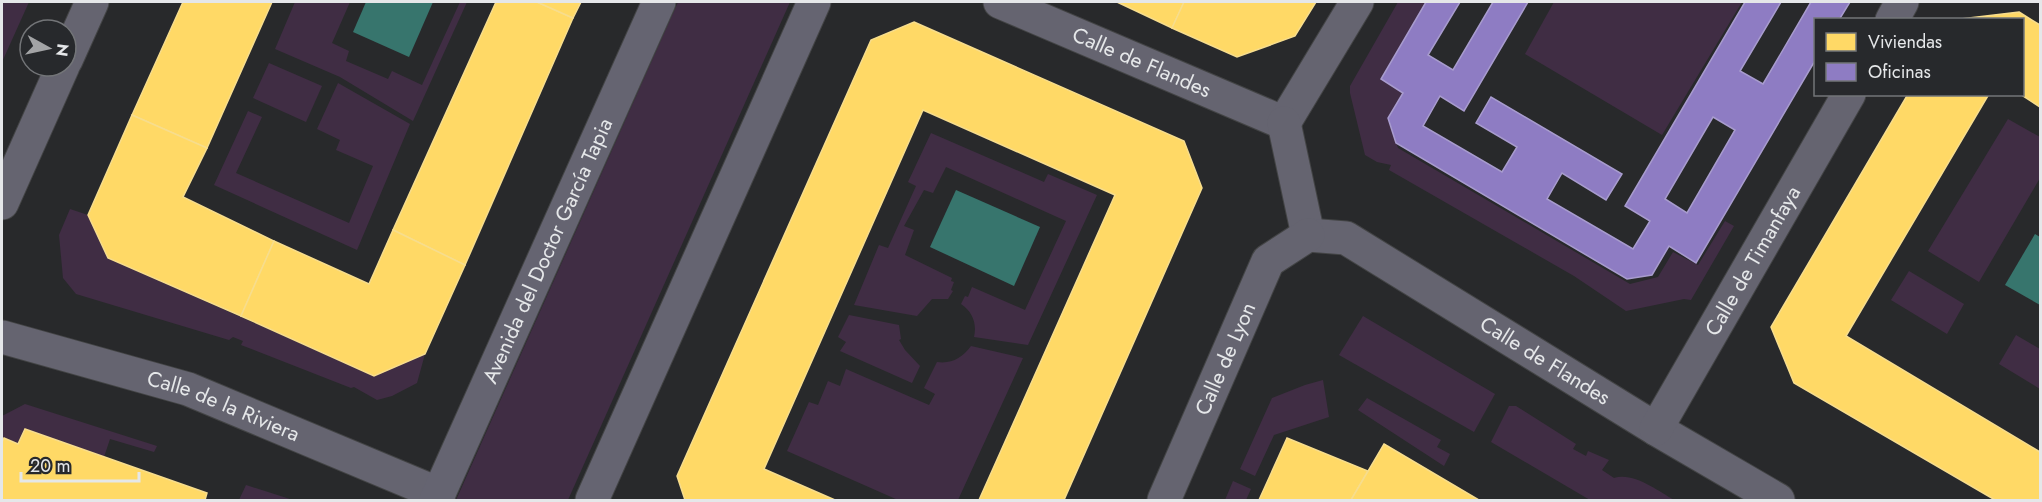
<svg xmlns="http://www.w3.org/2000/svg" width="2042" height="502" font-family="Jost,sans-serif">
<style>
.green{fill:#402d44}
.water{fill:#37756d}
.homes{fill:#ffd966;stroke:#f7dd8d;stroke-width:1.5}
.offices{fill:#8e7cc3;stroke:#a89cce;stroke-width:1.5;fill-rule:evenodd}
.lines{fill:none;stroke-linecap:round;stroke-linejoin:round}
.minor-casing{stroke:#434445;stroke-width:35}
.major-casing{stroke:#434445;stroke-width:35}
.minor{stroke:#656470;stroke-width:33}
.major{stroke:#656471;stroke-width:33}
.labels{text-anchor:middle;stroke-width:6;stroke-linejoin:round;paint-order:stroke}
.street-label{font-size:21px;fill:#e5e7e9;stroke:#27292c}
</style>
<rect width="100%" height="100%" fill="#28292b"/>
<!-- green -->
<g class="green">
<polygon points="2,2 29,2 2,62"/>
<polygon points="295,2 350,2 332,43 349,51 346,61 388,79 392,71 422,85 460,2 467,2 413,121 340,77 275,49"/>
<polygon points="678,2 790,2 568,500 456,500"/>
<polygon points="1398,2 1426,2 1381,79 1403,93 1388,118 1398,148 1630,284 1658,277 1673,252 1698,265 1725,221 1734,226 1691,300 1684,299 1626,311 1574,276 1389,170 1391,165 1377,162 1365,155 1350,93 1350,86"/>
<polygon points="1554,2 1742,2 1662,135 1525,54"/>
<polygon points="269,63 322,86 306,122 253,98"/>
<polygon points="338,83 410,124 357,250 214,185 248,111 262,117 236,173 349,223 373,166 336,150 340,140 317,129"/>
<polygon points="2008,119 2040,137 2040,178 1979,282 1928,251"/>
<path d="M931 133 1044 182 1048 174 1097 195 1028 345 974 337C977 324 973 312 961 304L965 296 968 297 972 287 1025 310 1066 221 946 167 933 193 924 190 904 226 914 230 905 255 952 278 951 281 954 282 951 290 953 291 948 299H932L917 316 854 305 879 245 888 248 916 186 908 182Z"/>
<polygon points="70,209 88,215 108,258 374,376 425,354 417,383 392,396 377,400 354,387 351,388 241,345 243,341 233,337 229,340 76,294 63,278 59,235"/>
<polygon points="1909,271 1964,304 1947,334 1891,300"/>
<polygon points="849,315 899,325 901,339 899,340 905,350 920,366 912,383 840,351 846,342 838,337"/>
<polygon points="1363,316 1495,394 1474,432 1339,355"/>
<polygon points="2016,335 2040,349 2040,389 1999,364"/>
<path d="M971 346 1023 358 958 500H898L787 451 809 402 818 405 828 381 840 386 846 369 929 405 935 394 924 388 937 362C952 364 962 358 971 346Z"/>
<polygon points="1323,380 1329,417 1274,435 1255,476 1240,469 1272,398 1305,385"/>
<polygon points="1367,398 1441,440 1437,447 1450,454 1444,466 1358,410"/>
<polygon points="25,404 157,446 154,452 110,439 104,457 18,444 4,438 2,442 2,416"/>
<path d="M1509 406H1516L1576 444 1573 449 1586 456 1588 451 1609 460 1602 470 1614 478C1634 472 1658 491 1674 500H1590L1491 442Z"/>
<polygon points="1233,481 1251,489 1246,500 1225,500"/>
<polygon points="246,485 293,500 239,500"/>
</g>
<!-- water -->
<g class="water">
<polygon points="366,2 433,2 409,57 353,32"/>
<polygon points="956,190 1040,227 1014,286 930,247"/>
<polygon points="2035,234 2040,237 2040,305 2005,285"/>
</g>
<!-- homes -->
<g class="homes">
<polygon points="183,2 272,2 207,148 132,115"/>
<polygon points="496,2 537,2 573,18 465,265 393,230"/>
<polygon points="537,2 581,2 573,18"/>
<polygon points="1117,2 1184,2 1172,28"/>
<polygon points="1184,2 1316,2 1295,36 1237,57 1172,28"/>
<polygon points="2019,12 2040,25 2040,107 2020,94 2022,94 2022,20 1952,20"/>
<polygon points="914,22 1184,141 1202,188 1064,500 979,500 1115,195 923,110 764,469 835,500 685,500 677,476 871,40"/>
<polygon points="1908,94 1989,94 1846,336 2040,452 2040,500 1995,500 1794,383 1771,327"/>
<polygon points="132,115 207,148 183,197 274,241 241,316 108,258 88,215"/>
<polygon points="393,230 465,265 425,354 374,376 241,316 274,241 369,284"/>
<polygon points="25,429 207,493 205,500 2,500 2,442 4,438 18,444"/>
<polygon points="1287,438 1368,471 1351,500 1259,500"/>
<polygon points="1384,444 1479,500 1351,500"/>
</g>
<!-- offices -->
<path class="offices" d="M1426 2H1460L1428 55 1453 70 1493 2H1528L1464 111 1440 96 1423 126 1502 172 1517 147 1476 123 1491 97 1622 174 1606 200 1562 173 1547 199 1633 249 1650 221 1625 206 1745 2H1781L1740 71 1763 84 1811 2H1809H1850L1839 20H1816V59L1696 263 1669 246 1652 275 1627 279 1396 143 1388 118 1403 93 1381 79ZM1713 117 1735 130 1687 213 1665 199Z"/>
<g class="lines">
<defs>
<g id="minor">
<path id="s1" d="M1000 2 1284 123"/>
<polyline points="1892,20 1902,2"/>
<polyline points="66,60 92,2"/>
<polyline points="1284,123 1357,2"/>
<polyline points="1284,123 1308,235"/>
<polyline points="2,203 63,66"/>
<path id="s2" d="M1308 235 1346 238 1656 429 1778 500"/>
<path id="s3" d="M2 337 188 389 439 494"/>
<path id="s4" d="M1656 429 1849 94"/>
<path id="s5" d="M1164 500 1268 261 1308 235"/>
</g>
<g id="major">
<path id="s6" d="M436 500 659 2"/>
<polyline points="592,500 814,2"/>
</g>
</defs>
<!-- minor casing -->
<use href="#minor" class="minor-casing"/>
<!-- major casing -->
<use href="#major" class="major-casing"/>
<!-- minor -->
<use href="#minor" class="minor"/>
<!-- major -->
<use href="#major" class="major"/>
</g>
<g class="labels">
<!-- street labels -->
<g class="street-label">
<text dy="7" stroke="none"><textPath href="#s1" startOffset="154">Calle de Flandes</textPath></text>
<text dy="7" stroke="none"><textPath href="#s6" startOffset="273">Avenida del Doctor García Tapia</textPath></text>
<text dy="7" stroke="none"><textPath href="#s4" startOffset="194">Calle de Timanfaya</textPath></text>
<text dy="7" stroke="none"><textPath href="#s5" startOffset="154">Calle de Lyon</textPath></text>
<text dy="7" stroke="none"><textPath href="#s2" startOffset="272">Calle de Flandes</textPath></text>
<text dy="7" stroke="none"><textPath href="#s3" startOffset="232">Calle de la Riviera</textPath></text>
</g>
</g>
<!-- border -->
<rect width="2042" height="502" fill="none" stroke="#e5e7e9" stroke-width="6"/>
<!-- legend -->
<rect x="1814" y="18" width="210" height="78" fill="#27292c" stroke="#737578" stroke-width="1.5"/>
<rect x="1826" y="33" width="30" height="18" fill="#ffd966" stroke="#737578" stroke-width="1.5"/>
<text x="1868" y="48" font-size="18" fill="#e5e7e9">Viviendas</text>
<rect x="1826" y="63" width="30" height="18" fill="#8e7cc3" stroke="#737578" stroke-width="1.5"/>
<text x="1868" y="78" font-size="18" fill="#e5e7e9">Oficinas</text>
<!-- north arrow -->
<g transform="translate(48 48) rotate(98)"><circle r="28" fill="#27292c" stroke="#737578" stroke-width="1.5"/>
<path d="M0-4.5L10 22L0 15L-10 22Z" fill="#a3a4a6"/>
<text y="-9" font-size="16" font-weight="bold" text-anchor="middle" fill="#e5e7e9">N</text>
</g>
<!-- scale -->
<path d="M21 472v9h118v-9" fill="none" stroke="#e5e7e9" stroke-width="3"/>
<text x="30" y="472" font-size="18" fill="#e5e7e9" stroke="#27292c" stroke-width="4.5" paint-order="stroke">20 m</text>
</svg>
